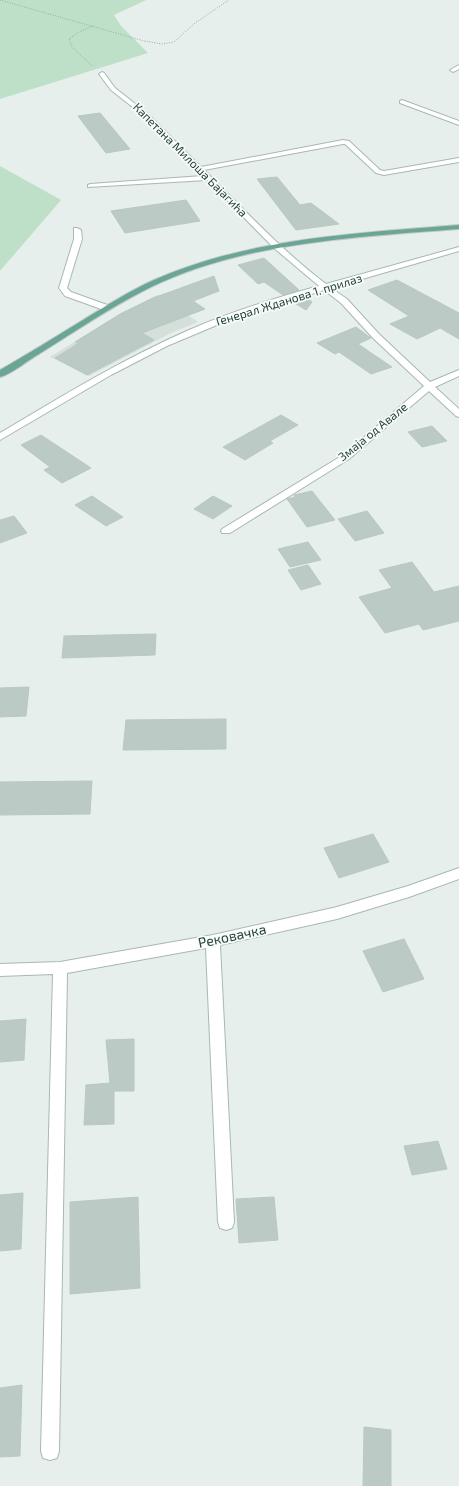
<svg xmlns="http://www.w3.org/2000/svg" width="459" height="1486" font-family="'Exo 2',sans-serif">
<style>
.built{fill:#d4dfda}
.green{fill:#bfe0c8}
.building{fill:#bbcac4;stroke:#b8c9c2}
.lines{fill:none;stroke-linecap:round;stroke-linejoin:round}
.minor-casing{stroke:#a8b8b2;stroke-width:2}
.major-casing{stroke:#c2cac8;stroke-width:2}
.path{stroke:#86b3a5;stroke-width:1;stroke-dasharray:1 1.5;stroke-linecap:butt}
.minor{fill:#fff;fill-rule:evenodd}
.major{fill:#6aa596;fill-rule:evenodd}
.labels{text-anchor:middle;stroke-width:3.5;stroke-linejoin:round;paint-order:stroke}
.far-street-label{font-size:12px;fill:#24423a;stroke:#f7fbf9}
.street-label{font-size:14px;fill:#24423a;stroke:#f7fbf9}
</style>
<rect width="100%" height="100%" fill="#e6efeb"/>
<!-- built -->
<polygon class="built" points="157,295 198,322 171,333 89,376 50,357 122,313"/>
<!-- green -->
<g class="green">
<polygon points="0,0 146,0 114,15 121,26 148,53 0,99"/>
<polygon points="0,166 61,200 0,271"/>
</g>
<!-- building -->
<g class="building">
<polygon points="100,113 130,149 106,153 78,116"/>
<polygon points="277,177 300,205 311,203 339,224 296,230 257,179"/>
<polygon points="186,200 200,221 125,233 111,211"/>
<polygon points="264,258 299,290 283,295 264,282 258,284 238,265"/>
<polygon points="214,276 219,291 193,301 205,309 142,333 154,340 87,375 55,358 79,343 75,342 120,314 153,298"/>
<polygon points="397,280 459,313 459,339 440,328 417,339 390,324 409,316 368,290"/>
<polygon points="307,297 312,302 306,310 293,302"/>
<polygon points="356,327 371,338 358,344 392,367 371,374 339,352 335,354 317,343"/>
<polygon points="281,415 298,425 270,441 273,443 245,460 223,447"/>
<polygon points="432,426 447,441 422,447 408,432"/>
<polygon points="41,435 91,468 62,483 44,470 50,467 21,445"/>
<polygon points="312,491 335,520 307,527 287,499 295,497 294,495"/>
<polygon points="92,496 123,517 106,526 75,505"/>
<polygon points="213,496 232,506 213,519 194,509"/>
<polygon points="367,511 384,533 355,541 338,519"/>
<polygon points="14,516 27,533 0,543 0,520"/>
<polygon points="308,542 321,560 290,567 278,549"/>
<polygon points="412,562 434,592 459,586 459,621 423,630 419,624 385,633 359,597 392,588 379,570"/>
<polygon points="308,565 321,584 301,590 288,570"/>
<polygon points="156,634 155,655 62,658 64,636"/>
<polygon points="29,687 26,716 0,717 0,688"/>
<polygon points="226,719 226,749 123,750 126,720"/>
<polygon points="92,781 90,814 0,815 0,782"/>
<polygon points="373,834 389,862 339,878 324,848"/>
<polygon points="404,939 424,979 383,992 363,951"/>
<polygon points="26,1019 24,1060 0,1062 0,1021"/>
<polygon points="134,1039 134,1091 114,1091 114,1124 84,1125 86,1085 110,1083 106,1040"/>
<polygon points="438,1141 447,1169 412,1175 404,1146"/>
<polygon points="23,1193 21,1249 0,1251 0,1195"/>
<polygon points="138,1197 140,1288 70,1294 70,1202"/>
<polygon points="274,1197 278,1240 239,1243 236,1199"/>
<polygon points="22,1385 20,1456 0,1457 0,1388"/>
<polygon points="364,1427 391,1430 391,1486 363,1486"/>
</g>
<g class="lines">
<defs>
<g id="minor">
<polygon points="459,65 459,69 453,72 450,70"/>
<path d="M102 72 104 73 115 88 148 114 201 167 343 140 349 141 380 170 384 171 459 158V162L384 175 376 173 345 144H343L204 170C244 209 282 251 326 284L459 247V251L331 288 347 299 379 334 430 382 459 370V376L435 387 459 409V417L456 416 429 391 349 459 230 533H222L221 531 222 529 343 455 424 386 373 338 341 303 324 290 224 322 167 346 111 375 0 440V433C62 396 123 359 189 330 231 312 275 298 319 286L274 248 207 180 88 187V185L90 184 203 176 144 116 111 90 99 74Z"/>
<polygon points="402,100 459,121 459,125 400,103 400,101"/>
<polygon points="74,228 77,228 81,230 82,239 67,288 71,292 110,306 110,310 104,310 65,296 59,288 74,239"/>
<polygon points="459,868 459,879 409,897 337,919 220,945 234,1222 232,1228 226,1230 220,1228 218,1222 206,948 67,973 59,1451 57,1458 50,1460 43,1458 41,1451 53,974 0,976 0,964 60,962 213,935 337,907 408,886"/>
</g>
<path id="major" d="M459 225V229C358 237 244 242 151 287 112 306 76 331 39 354 28 360 12 374 0 377V370C28 354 55 337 83 320 106 306 129 291 154 280 249 238 357 233 459 225Z"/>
</defs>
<!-- minor casing -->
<use href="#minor" class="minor-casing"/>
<!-- major casing -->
<use href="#major" class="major-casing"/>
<!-- path -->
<g class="path">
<polyline points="0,0 144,41 162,44 174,42 195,23 229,0"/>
<polyline points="92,66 72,47 69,39 79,32 93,26"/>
</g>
<!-- minor -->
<use href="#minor" class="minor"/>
<!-- major -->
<use href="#major" class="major"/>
</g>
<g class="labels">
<!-- far-street labels -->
<g class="far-street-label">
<text transform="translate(190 160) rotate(45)" y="4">Капетана Милоша Бајагића</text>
<text transform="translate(289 300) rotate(-17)" y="4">Генерал Жданова 1. прилаз</text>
<text transform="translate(373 432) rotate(-39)" y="4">Змаја од Авале</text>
</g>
<!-- street labels -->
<g class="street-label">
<text transform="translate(232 936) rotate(-12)" y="5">Рековачка</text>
</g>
</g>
</svg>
